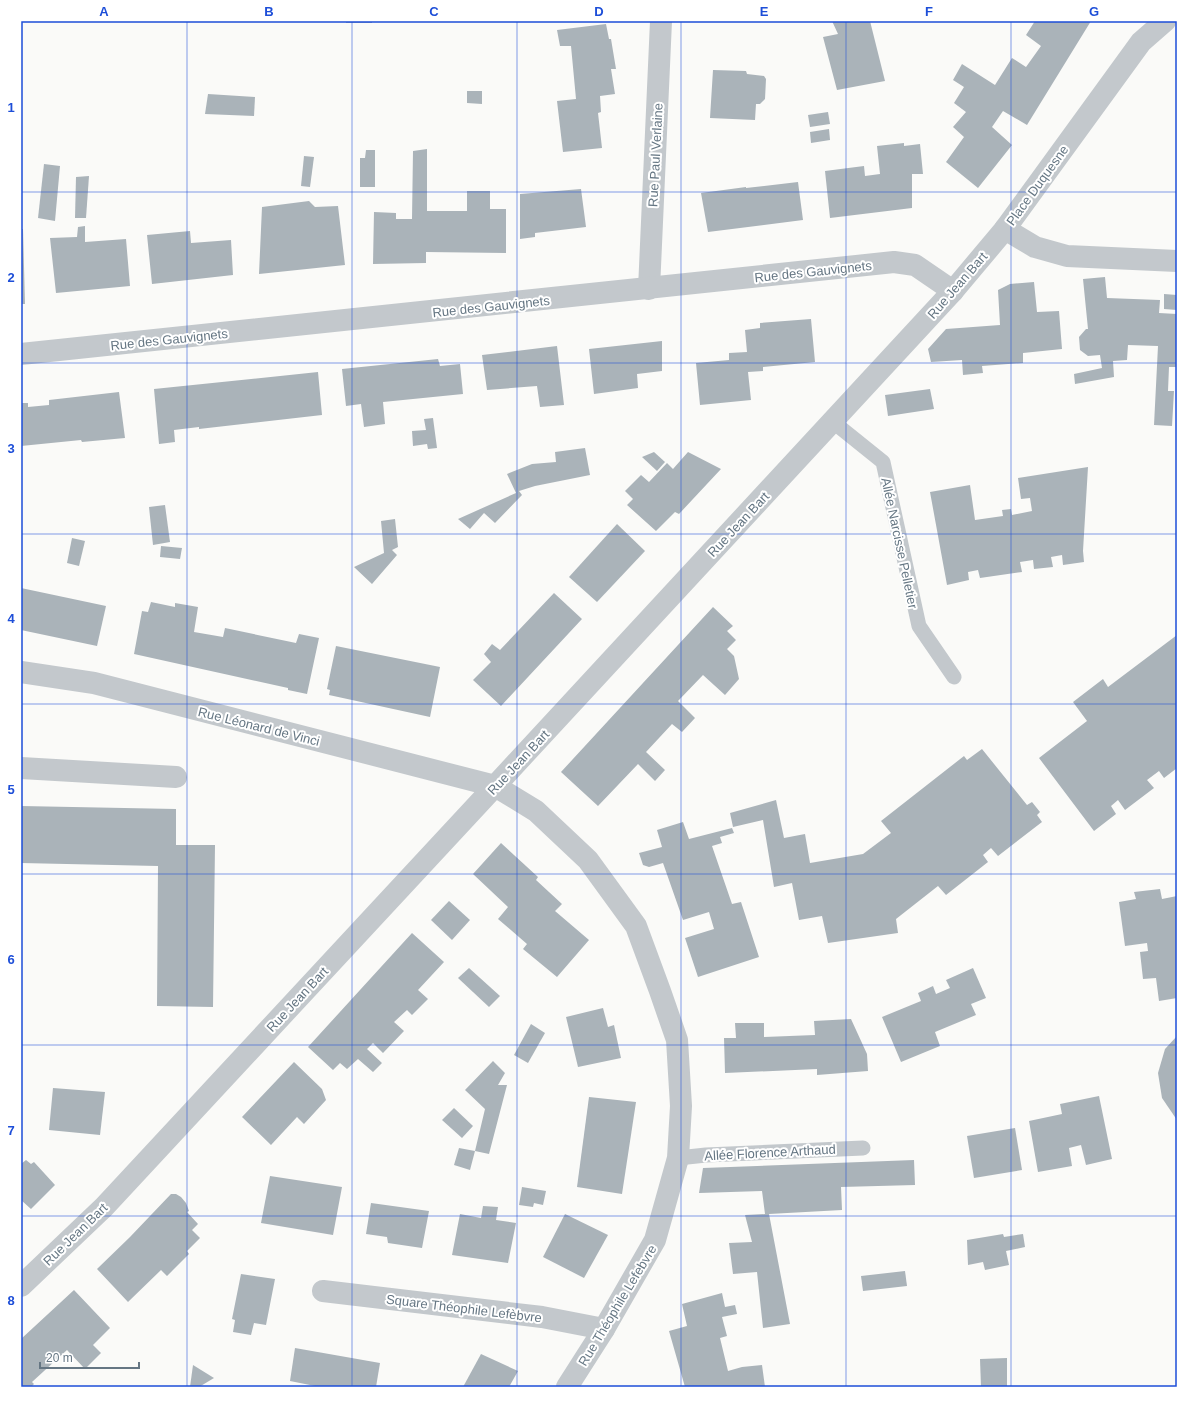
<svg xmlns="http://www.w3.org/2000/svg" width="1198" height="1408" font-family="Arial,sans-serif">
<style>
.building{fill:#aab3b9}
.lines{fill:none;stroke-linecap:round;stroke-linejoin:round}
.lane{stroke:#c3c8cc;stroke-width:15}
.street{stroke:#c3c8cc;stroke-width:22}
.grid{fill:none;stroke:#1d4ed8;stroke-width:1;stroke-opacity:0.55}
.labels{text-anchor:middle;stroke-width:4;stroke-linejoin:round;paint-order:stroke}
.street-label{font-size:13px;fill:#657683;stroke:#fff}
.neatline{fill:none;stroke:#1d4ed8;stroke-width:1.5}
.grid-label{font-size:13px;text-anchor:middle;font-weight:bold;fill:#1d4ed8}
</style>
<rect width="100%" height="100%" fill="#fafaf8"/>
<!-- building -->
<g class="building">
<rect x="346" y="21" width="26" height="2"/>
<polygon points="832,21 870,21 885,81 837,90 823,37 838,34"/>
<polygon points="1035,21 1091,21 1027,125 1003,111 992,127 1012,145 978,188 946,162 964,137 953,127 966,112 954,103 964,87 953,80 962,64 995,85 1012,58 1026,67 1041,46 1026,35"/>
<polygon points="606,24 609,39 611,39 616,69 611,69 615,94 600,96 601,112 598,113 602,148 563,152 557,101 576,99 571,46 560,46 557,30"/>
<polygon points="713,70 746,71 747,74 764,76 766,79 765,99 760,104 756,104 755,120 710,118"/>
<polygon points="467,91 482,91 482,104 467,103"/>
<polygon points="208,94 255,97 254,116 205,114"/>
<polygon points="828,112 830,124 810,127 808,115"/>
<polygon points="829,129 830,140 811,143 810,132"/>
<polygon points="904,143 904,146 920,144 923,174 912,174 912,208 830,218 825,171 864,166 865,176 880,174 877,146"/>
<polygon points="427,149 427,211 467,211 467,191 490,191 490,209 506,209 506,253 426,252 426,263 373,264 374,212 396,213 396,219 412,219 413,151"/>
<polygon points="366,150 375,150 375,187 360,187 360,158 365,158"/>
<polygon points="304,156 314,157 310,187 301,186"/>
<polygon points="44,164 60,166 55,221 38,218"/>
<polygon points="89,176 86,218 75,218 76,177"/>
<polygon points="798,182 803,220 708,232 701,193 746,187 746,188"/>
<polygon points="581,189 586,227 535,233 535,237 520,239 520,194"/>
<polygon points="309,201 315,207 338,206 345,265 259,274 262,207"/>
<polygon points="85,226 85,242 126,239 130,286 56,293 50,238 77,237 78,227"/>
<polygon points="21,229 23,229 25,304 21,304"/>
<polygon points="190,231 191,243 231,240 233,275 152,284 147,235"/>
<polygon points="1105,277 1107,298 1160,300 1159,313 1177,314 1177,367 1169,367 1168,391 1174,391 1172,426 1154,425 1158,346 1128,345 1127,360 1113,361 1114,377 1075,384 1074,374 1102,368 1100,355 1088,356 1080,350 1079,337 1086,329 1088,329 1083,279"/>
<polygon points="1034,282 1037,312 1059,311 1062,349 1023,353 1023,363 982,366 983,373 963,375 962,360 931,362 928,349 946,329 1000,325 998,290 1010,284"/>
<polygon points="1164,294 1177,295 1177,310 1164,309"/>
<polygon points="811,319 815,362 763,367 763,371 748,372 751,400 700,405 696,363 729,360 729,353 747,352 745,330 760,328 760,323"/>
<polygon points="662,341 662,371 637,374 638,388 594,394 589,349"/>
<polygon points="557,346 564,405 540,407 537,386 487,390 482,355"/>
<polygon points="438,359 440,366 460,364 463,394 383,402 385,424 364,427 361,404 346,406 342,369"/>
<polygon points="318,372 322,415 199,429 199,427 174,430 175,442 159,444 154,389"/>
<polygon points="930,389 934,409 888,416 885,395"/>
<polygon points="119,392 125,438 82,442 81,440 21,446 21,403 28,403 28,407 49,405 49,400"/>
<polygon points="433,418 437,448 428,449 427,444 413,446 412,431 426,430 424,419"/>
<polygon points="585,448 590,475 535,486 519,491 522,495 495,523 484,513 470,529 458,519 516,493 507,474 532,464 556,462 555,452"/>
<polygon points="654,452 665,462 657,471 642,457"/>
<polygon points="688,452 721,469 679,514 675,512 656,531 627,505 633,499 625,491 641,475 649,482 667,463 673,469"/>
<polygon points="1088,467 1083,551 1084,562 1063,565 1062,555 1051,557 1053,567 1034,569 1033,560 1020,562 1022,572 980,578 978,570 968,572 969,580 947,585 930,492 970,485 975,520 1003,516 1002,510 1011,509 1012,515 1032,511 1030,498 1021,499 1018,478"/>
<polygon points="165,505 170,542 153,545 149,507"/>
<polygon points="395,519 398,547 392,550 397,555 372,584 354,567 384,553 381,521"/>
<polygon points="617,524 645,551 597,602 569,577"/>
<polygon points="72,538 85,541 79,566 67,563"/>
<polygon points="161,546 182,548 180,559 160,557"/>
<polygon points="21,588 106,606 97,646 21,630"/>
<polygon points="554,593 582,619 501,706 473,680 491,662 484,654 492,644 500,650"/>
<polygon points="151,602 175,607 175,603 198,607 194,632 223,637 225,628 296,643 299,634 319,638 307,694 288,690 288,688 134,654 142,611 148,612"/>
<polygon points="713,607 733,626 727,631 736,640 727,649 734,656 739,679 725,695 703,675 678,701 695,718 682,732 672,724 646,752 665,770 655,781 638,764 598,806 561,772"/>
<polygon points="1177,635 1177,768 1164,778 1159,771 1147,780 1154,788 1125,810 1118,800 1111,806 1116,814 1094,831 1039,758 1087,721 1073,702 1103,679 1108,687"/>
<polygon points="336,646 440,667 430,717 329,695 330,690 327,689"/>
<polygon points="982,749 1027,805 1032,802 1040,812 1037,815 1042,822 998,856 991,848 983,855 988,862 946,895 938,886 896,919 898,933 828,943 822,916 799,920 792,883 774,887 763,820 733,827 730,813 776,800 784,838 805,834 810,863 863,854 891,833 881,821 964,756 967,760"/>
<polygon points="21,806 176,809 176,845 215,845 213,1007 157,1006 158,866 21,863"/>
<polygon points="683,822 689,839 732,828 734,833 720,837 722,843 712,846 732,904 741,902 759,957 698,977 685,938 714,929 709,912 683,920 663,863 649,867 643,865 639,853 662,847 657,830"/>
<polygon points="501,843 538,877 536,880 562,904 555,911 589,940 557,977 523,949 527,944 498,919 508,907 473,874"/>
<polygon points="1160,889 1162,899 1177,896 1177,998 1159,1001 1156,978 1143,979 1140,952 1148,951 1147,943 1125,946 1119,902 1136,899 1134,892"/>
<polygon points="449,901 470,920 452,940 431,920"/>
<polygon points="412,933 444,962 418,990 428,999 412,1015 407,1010 394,1022 404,1031 383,1053 373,1043 367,1049 382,1063 373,1072 358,1059 347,1069 340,1063 333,1070 308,1047"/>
<polygon points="469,968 500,996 489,1007 458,978"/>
<polygon points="973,968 986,998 971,1004 976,1015 935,1032 940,1046 901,1062 882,1017 921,1001 918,993 933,986 936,994 950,988 946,980"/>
<polygon points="603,1008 608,1027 614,1025 621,1058 578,1067 566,1017"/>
<polygon points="851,1019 867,1054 868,1071 817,1075 817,1069 725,1073 724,1038 736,1038 735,1023 764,1023 764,1037 815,1035 814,1021"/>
<polygon points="531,1024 545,1033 528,1063 514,1055"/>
<polygon points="1177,1036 1177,1120 1162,1098 1158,1073 1165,1049"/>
<polygon points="493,1061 505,1073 498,1085 507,1085 489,1154 475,1151 470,1170 454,1165 459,1148 475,1151 485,1109 465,1090"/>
<polygon points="294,1062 322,1089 326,1100 304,1124 297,1117 271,1145 242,1117"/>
<polygon points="53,1088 105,1092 100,1135 49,1130"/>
<polygon points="1099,1096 1112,1159 1086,1165 1081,1145 1069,1148 1072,1166 1038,1172 1029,1121 1062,1114 1060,1104"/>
<polygon points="589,1097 636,1102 622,1194 577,1187"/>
<polygon points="454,1108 473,1126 462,1138 442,1120"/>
<polygon points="1015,1128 1022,1170 974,1178 967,1136"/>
<polygon points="26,1160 31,1164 34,1162 55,1185 31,1209 21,1200 21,1164"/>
<polygon points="914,1160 915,1185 841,1187 842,1210 769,1214 790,1324 763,1328 757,1272 733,1274 729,1243 752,1242 745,1215 765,1214 762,1191 699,1193 703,1168"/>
<polygon points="270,1176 342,1187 333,1235 261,1223"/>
<polygon points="522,1187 546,1191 543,1205 534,1203 533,1207 519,1205"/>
<polygon points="171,1194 176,1194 181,1197 186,1203 189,1211 187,1212 198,1224 192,1230 200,1238 187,1251 189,1254 167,1276 161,1270 128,1302 97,1269 130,1237"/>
<polygon points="371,1203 429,1211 422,1248 388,1243 387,1237 366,1234"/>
<polygon points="483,1206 498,1207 496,1220 516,1223 508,1263 452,1255 460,1214 481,1218"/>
<polygon points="565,1214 608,1235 584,1278 543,1257"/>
<polygon points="1003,1234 1004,1237 1023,1234 1025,1247 1006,1251 1009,1265 985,1270 983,1262 968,1265 967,1240"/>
<polygon points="905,1271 907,1286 863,1291 861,1276"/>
<polygon points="241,1274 275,1279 266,1325 254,1323 251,1335 233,1332 235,1320 232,1319"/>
<polygon points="74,1290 110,1328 93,1345 101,1353 85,1369 67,1350 32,1382 34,1384 31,1387 21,1387 21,1339"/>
<polygon points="722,1293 725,1307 735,1305 737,1314 722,1317 727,1336 720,1338 728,1371 742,1367 762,1365 765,1387 685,1387 669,1331 687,1326 682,1304"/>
<polygon points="295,1348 380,1363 376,1387 320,1387 290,1381"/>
<polygon points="481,1354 518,1371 509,1387 463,1387"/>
<polygon points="1007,1358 1007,1387 981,1387 980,1359"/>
<polygon points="193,1365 214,1378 199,1387 190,1387"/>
</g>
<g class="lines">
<!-- lane -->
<g class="lane">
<polyline points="832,421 883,462 919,626 954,677"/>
<polyline points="678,1158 706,1155 863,1148"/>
</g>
<!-- street -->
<g class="street">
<polyline points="1005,229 1035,247 1067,256 1177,261"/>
<polyline points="649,289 661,21"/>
<path d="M21 354C312 325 603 294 894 262L915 265 953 291"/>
<polyline points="21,672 94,683 495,786 536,811 588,860 636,926 660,991 677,1040 681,1106 678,1158 655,1240 604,1329 567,1387"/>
<polyline points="21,768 176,777"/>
<polyline points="21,1286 104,1207 495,786 953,291 1005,229 1141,42 1165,21"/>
<polyline points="323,1291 542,1317 604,1329"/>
</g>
</g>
<!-- grid -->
<path class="grid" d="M187 21V1387M352 21V1387M517 21V1387M681 21V1387M846 21V1387M1011 21V1387M21 192H1177M21 363H1177M21 534H1177M21 704H1177M21 874H1177M21 1045H1177M21 1216H1177"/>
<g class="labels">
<!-- street labels -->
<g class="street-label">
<text transform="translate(655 155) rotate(-87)" y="5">Rue Paul Verlaine</text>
<text transform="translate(1037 185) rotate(-54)" y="5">Place Duquesne</text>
<text transform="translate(813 271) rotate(-6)" y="5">Rue des Gauvignets</text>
<text transform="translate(957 285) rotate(-49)" y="5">Rue Jean Bart</text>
<text transform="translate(491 306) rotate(-6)" y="5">Rue des Gauvignets</text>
<text transform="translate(169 339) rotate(-6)" y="5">Rue des Gauvignets</text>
<text transform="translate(738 524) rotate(-47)" y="5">Rue Jean Bart</text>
<text transform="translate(900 543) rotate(78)" y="5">Allée Narcisse Pelletier</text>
<text transform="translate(259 726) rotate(14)" y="5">Rue Léonard de Vinci</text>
<text transform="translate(518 762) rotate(-47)" y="5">Rue Jean Bart</text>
<text transform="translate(297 999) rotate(-47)" y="5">Rue Jean Bart</text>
<text transform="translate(770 1152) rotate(-3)" y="5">Allée Florence Arthaud</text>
<text transform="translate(75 1234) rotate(-44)" y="5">Rue Jean Bart</text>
<text transform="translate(617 1305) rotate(-59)" y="5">Rue Théophile Lefebvre</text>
<text transform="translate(464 1308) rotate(7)" y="5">Square Théophile Lefèbvre</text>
</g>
</g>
<!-- border -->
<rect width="1198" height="1408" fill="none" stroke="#ffffff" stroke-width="44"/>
<!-- scale -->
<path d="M40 1362v6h99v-6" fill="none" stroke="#657683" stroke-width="2"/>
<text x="46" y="1362" font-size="12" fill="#657683" stroke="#ffffff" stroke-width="3" paint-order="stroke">20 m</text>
<rect x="22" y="22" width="1154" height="1364" class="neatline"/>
<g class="grid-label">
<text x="104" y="16">A</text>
<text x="269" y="16">B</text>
<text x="434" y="16">C</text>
<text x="599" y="16">D</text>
<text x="764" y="16">E</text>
<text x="929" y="16">F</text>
<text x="1094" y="16">G</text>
<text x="11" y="112">1</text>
<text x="11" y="282">2</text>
<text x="11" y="453">3</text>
<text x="11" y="623">4</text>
<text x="11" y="794">5</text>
<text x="11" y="964">6</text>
<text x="11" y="1135">7</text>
<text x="11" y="1305">8</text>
</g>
</svg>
